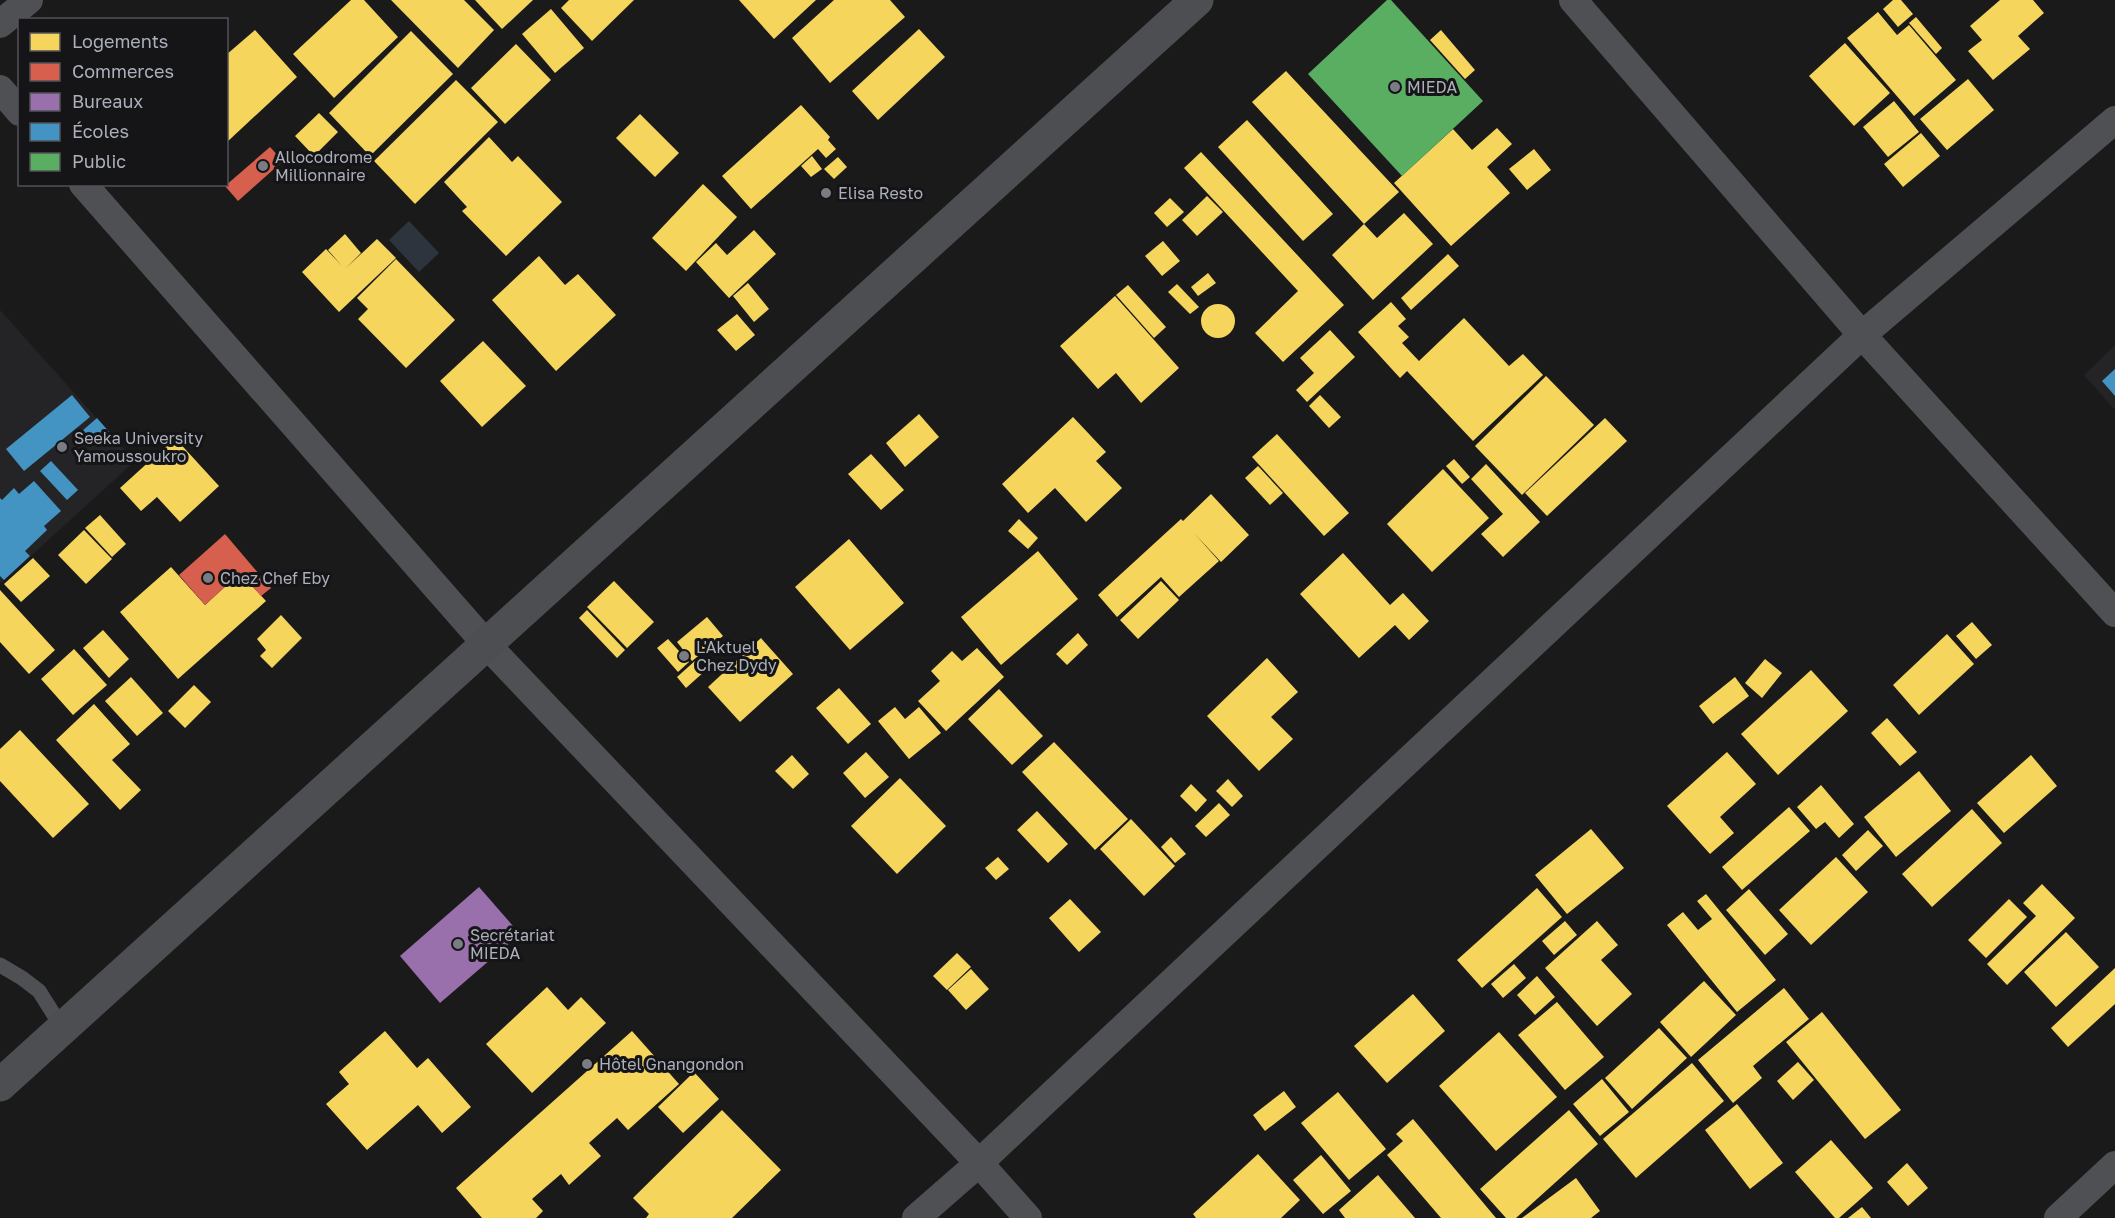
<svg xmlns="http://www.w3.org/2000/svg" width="2115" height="1218" font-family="'Golos Text',sans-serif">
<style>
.built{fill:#242427}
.water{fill:#2d343d}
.homes{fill:#f6d55c}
.shops{fill:#d6604d}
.offices{fill:#9970ab}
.schools{fill:#4393c3}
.public{fill:#5aae61}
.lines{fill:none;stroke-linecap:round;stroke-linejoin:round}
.lane{stroke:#4e5054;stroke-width:15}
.street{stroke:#4e5054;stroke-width:28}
.secondary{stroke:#4d4e52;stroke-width:33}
.poi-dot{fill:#797c83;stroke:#151417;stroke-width:2}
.labels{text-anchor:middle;stroke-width:6;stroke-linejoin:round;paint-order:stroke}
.poi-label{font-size:16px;fill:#acb0bb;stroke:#151417;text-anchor:start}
</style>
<rect width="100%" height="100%" fill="#1a1a1b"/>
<!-- built -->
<g class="built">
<polygon points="0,310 135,461 0,584"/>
<polygon points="2115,345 2115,410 2084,375"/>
</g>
<!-- water -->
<polygon class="water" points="409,221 439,253 419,272 389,240"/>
<!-- homes -->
<g class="homes">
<polygon points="351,0 364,0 398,37 334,98 293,54"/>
<polygon points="391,0 464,0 494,30 458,68"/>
<polygon points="475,0 533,0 502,29"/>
<polygon points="569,0 634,0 592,41 561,8"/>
<polygon points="739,0 816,0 774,39"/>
<polygon points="834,0 890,0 905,17 830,83 792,38"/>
<polygon points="1893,0 1901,0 1913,14 1898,27 1883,9"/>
<polygon points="2000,0 2033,0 2044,13 2018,36 2030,49 1993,80 1968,51 1982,40 1970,26"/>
<polygon points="551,9 584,48 555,73 522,34"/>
<polygon points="1878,12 1897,35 1909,25 1956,80 1914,116 1847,38"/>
<polygon points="1916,17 1942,48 1936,54 1909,23"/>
<polygon points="919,29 945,57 878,120 852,91"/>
<polygon points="255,30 297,77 226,143 226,55"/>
<polygon points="1441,30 1475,70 1465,79 1430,40"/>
<polygon points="411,31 453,74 370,156 329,113"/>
<polygon points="1845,43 1890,93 1854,126 1809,76"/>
<polygon points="516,44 551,80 505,124 471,88"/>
<polygon points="1286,71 1399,192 1364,224 1377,238 1404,213 1433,244 1373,300 1332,255 1364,224 1252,102"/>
<polygon points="1968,79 1994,110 1947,150 1920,119"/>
<polygon points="456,80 498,122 415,204 374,161"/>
<polygon points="1894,101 1919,132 1888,157 1863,127"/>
<polygon points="801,105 830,137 828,140 836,149 826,158 818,149 751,209 722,176"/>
<polygon points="319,113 338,132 314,156 295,136"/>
<polygon points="640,114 679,153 655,177 616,138"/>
<polygon points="1247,120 1333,214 1303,241 1218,147"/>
<polygon points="1497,128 1512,144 1487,167 1510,193 1451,246 1394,183 1453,129 1472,150"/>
<polygon points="1921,133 1940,156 1903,187 1884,164"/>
<polygon points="489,137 512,162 518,156 562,202 506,256 462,211 467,207 444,182"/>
<polygon points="1534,149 1551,170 1527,190 1509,169"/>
<polygon points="1201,152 1344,305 1283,362 1255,333 1298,291 1184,168"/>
<polygon points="812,156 822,169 811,177 801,166"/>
<polygon points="838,157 847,167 834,179 824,169"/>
<polygon points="703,184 737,217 686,271 652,238"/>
<polygon points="1207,196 1223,212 1197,236 1182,220"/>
<polygon points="1170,198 1184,212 1167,227 1154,213"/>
<polygon points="754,230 776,254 729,298 696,262 716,243 727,255"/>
<polygon points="345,234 361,253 345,269 377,239 396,258 339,312 302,272 326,249 342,266 328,250"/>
<polygon points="1163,241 1180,261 1162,276 1145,256"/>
<polygon points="1448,254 1459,266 1411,310 1401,298"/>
<polygon points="539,256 565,285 578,274 616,315 556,371 492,300"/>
<polygon points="396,259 455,320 406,368 358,319 368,309 357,298"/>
<polygon points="1208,273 1216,283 1198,296 1191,287"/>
<polygon points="748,283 769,309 754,322 733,296"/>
<polygon points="1177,284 1199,307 1190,314 1168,292"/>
<polygon points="1128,285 1166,327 1154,338 1116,295"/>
<polygon points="1115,296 1179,368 1141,403 1116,373 1098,389 1060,346"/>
<polygon points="1391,302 1406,319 1398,326 1409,337 1402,343 1419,361 1464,318 1509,366 1523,354 1543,375 1473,441 1407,371 1400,378 1358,332"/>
<circle cx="1218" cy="321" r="17"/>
<polygon points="737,314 755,335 736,351 717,330"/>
<polygon points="1330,330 1355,357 1307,402 1296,390 1314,373 1300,358"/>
<polygon points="483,341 526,386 482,427 440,381"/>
<polygon points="1546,376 1594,425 1522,495 1475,446"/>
<polygon points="1320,395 1341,417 1329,428 1309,406"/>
<polygon points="919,414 939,437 905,467 886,443"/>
<polygon points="1073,417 1106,452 1096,461 1122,488 1086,522 1055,488 1028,513 1002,484"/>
<polygon points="1605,418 1627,441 1547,516 1525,493"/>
<polygon points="1277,434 1349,513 1324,536 1252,457"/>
<polygon points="175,438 219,486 180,522 157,497 141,511 120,488"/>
<polygon points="871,454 904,490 881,510 848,474"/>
<polygon points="1454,459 1470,477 1462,484 1446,466"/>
<polygon points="1486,464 1540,522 1503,557 1481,534 1503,514 1471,479"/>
<polygon points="1258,466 1283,493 1270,505 1245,478"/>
<polygon points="1443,469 1489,518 1432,572 1387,524"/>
<polygon points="1211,494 1249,535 1221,562 1194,533 1219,561 1179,597 1161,577 1117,617 1098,595 1181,519 1183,521"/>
<polygon points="100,515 126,544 112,557 85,528"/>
<polygon points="1019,519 1038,538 1028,549 1008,531"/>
<polygon points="84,530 112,559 86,584 58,555"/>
<polygon points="849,539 904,603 850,650 795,587"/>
<polygon points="1038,551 1078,599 1001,665 961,617"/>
<polygon points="1343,553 1390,605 1403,593 1429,621 1409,640 1395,625 1359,658 1300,594"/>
<polygon points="33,558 50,576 21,602 4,584"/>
<polygon points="171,567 205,605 240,573 266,601 178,679 120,612"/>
<polygon points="614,581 654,622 627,648 587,607"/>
<polygon points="1161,581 1179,600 1138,639 1120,620"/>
<polygon points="0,590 55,650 29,674 0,642"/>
<polygon points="587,610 625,650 617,658 579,618"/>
<polygon points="281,615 302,638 272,668 260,656 266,650 257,639"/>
<polygon points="707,617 723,636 692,661 677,642"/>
<polygon points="1972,622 1992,645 1976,659 1956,636"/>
<polygon points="103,630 129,659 109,678 83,648"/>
<polygon points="1078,633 1088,645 1067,665 1056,654"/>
<polygon points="1947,634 1974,664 1919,715 1893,685"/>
<polygon points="761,638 793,674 740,722 708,687"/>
<polygon points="668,639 689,662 678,672 657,648"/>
<polygon points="977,648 1004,677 946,731 918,701 940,681 931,671 952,651 962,661"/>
<polygon points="74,649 107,685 73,715 41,679"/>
<polygon points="1267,658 1298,692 1271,717 1293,739 1259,771 1207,716"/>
<polygon points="1765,659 1782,673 1762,698 1745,683"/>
<polygon points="696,660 705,671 686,688 677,677"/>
<polygon points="1811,670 1848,711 1778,775 1741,734"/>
<polygon points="131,677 163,713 137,736 105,701"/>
<polygon points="1735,677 1749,696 1713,724 1699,706"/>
<polygon points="194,685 211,702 185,728 168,711"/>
<polygon points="839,688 871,724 848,744 816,708"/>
<polygon points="999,689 1043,736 1012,765 968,719"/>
<polygon points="94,704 130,744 112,760 141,790 120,810 56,740"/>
<polygon points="895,707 905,719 919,707 941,733 909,759 878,721"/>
<polygon points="1887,718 1917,752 1900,766 1871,733"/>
<polygon points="20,730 89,804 53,838 0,781 0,749"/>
<polygon points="1054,742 1128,819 1095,850 1022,772"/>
<polygon points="866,752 889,777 865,798 843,773"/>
<polygon points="1727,752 1756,784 1720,817 1734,833 1710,854 1667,806"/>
<polygon points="792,755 809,774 793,789 775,771"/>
<polygon points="2031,755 2057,786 2004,833 1977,803"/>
<polygon points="1919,771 1951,811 1896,857 1864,817"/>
<polygon points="900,778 946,826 897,874 851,826"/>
<polygon points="1228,779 1243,796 1232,807 1216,791"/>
<polygon points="1191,784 1207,800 1196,812 1180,796"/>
<polygon points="1821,785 1854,824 1839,838 1825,822 1816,829 1797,807"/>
<polygon points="1219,803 1230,815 1206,837 1195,826"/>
<polygon points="1789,807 1810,831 1742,890 1722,867"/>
<polygon points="1972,809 2002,843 1932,907 1902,874"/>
<polygon points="1037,811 1068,844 1048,863 1017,830"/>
<polygon points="1131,819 1175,866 1144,896 1100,849"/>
<polygon points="1591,829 1624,868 1567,914 1535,875"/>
<polygon points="1868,830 1883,846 1856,871 1842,855"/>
<polygon points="1171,837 1186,854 1175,863 1161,847"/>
<polygon points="998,857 1009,869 996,880 985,868"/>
<polygon points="1836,857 1868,892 1811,945 1779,910"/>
<polygon points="2042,884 2075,918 2007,985 1987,964 2036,916 2023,903"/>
<polygon points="1537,888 1562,917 1482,988 1457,960"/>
<polygon points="1749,889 1788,934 1765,955 1726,910"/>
<polygon points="1706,894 1776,980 1737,1012 1667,925 1683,912 1698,930 1712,919 1697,901"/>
<polygon points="1070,899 1101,932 1079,952 1049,918"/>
<polygon points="2009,899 2027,917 1986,958 1968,940"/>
<polygon points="1565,921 1577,935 1554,955 1542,941"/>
<polygon points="1597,921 1618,945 1601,960 1632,994 1597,1026 1545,968"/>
<polygon points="2066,932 2099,967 2056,1007 2024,972"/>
<polygon points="957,953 971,967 947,990 933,976"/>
<polygon points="1514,964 1526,978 1503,998 1491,984"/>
<polygon points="2115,968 2115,1004 2068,1047 2051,1028"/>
<polygon points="971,969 989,989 966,1010 948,990"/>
<polygon points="1537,976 1555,997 1535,1015 1517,995"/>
<polygon points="1704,981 1736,1015 1691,1057 1660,1022"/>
<polygon points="547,987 568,1010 581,997 606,1023 532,1093 486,1044"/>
<polygon points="1784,988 1809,1019 1753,1066 1762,1078 1733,1103 1698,1060"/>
<polygon points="1413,994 1445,1031 1387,1083 1354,1046"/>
<polygon points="1557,1002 1604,1057 1565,1090 1518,1035"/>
<polygon points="1822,1012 1901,1110 1865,1139 1786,1042"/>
<polygon points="1659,1028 1687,1058 1632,1109 1605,1078"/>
<polygon points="385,1031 417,1068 428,1058 471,1107 442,1133 418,1105 367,1150 326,1104 349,1084 339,1072"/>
<polygon points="632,1031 679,1084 628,1130 617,1118 589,1143 601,1156 569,1185 561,1174 532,1199 543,1211 536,1218 482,1218 456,1188"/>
<polygon points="1499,1032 1557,1097 1496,1151 1439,1086"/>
<polygon points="1798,1062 1814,1080 1793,1100 1777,1081"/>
<polygon points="1692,1063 1724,1101 1636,1178 1603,1139"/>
<polygon points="694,1072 719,1099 683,1133 658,1107"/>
<polygon points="1602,1079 1629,1112 1600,1136 1573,1104"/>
<polygon points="1284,1091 1296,1107 1265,1131 1253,1115"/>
<polygon points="1338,1092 1386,1149 1349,1180 1301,1123"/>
<polygon points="1737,1104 1783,1163 1750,1189 1705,1130"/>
<polygon points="722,1110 781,1170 732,1218 646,1218 649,1214 633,1198"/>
<polygon points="1569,1110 1598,1144 1516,1218 1506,1218 1480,1189"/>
<polygon points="1413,1119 1496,1218 1441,1218 1387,1155 1403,1141 1396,1134"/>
<polygon points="1831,1140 1873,1188 1839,1218 1835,1218 1795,1172"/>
<polygon points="1258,1154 1300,1200 1281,1218 1196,1218 1193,1214"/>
<polygon points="1321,1155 1351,1191 1323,1214 1293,1180"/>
<polygon points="1907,1163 1928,1188 1908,1206 1887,1182"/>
<polygon points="1378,1175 1415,1218 1345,1218 1339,1210"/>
<polygon points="1576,1178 1600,1211 1591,1218 1522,1218"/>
<polygon points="1862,1207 1871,1218 1848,1218"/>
</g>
<!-- shops -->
<g class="shops">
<polygon points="270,147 283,161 238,201 225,186"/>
<polygon points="225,534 271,588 261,596 240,573 205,605 179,575"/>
</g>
<!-- offices -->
<polygon class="offices" points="479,887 520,934 440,1003 400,956"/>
<!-- schools -->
<g class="schools">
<polygon points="2115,369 2115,396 2102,381"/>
<polygon points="72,395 90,417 24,471 6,449"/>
<polygon points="97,418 111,434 96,446 82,431"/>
<polygon points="51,461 78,490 67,500 40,471"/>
<polygon points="34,481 61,511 44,526 47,530 25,551 30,556 4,580 0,576 0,498 2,500 14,488 19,494"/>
</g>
<!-- public -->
<polygon class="public" points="1387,0 1391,0 1483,101 1402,176 1308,74"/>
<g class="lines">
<!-- lane -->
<polyline class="lane" points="0,965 22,978 39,991 63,1029"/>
<!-- street -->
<g class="street">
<polyline points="1573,0 1862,335 2115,613"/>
<polyline points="0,24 29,0"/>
<polyline points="0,89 20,112"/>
<polyline points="83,184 487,645 979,1163 1028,1218"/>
<polyline points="916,1218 979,1163 1862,335 2115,120"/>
<polyline points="2058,1218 2115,1165"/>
</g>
<!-- secondary -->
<polyline class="secondary" points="0,1085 1197,0"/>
</g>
<!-- markers -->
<g class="poi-dot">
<circle cx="1395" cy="87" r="6"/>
<circle cx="263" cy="166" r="6"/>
<circle cx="826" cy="193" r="6"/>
<circle cx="62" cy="447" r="6"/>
<circle cx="208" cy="578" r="6"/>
<circle cx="684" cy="656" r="6"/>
<circle cx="458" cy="944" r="6"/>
<circle cx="587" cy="1064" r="6"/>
</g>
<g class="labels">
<!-- poi labels -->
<g class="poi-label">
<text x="1407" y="93">MIEDA</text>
<text x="275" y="163">Allocodrome<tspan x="275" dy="18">Millionnaire</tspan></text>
<text x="838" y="199">Elisa Resto</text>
<text x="74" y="444">Seeka University<tspan x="74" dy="18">Yamoussoukro</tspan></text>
<text x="220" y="584">Chez Chef Eby</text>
<text x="696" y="653">L'Aktuel<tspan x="696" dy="18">Chez Dydy</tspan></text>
<text x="470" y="941">Secrétariat<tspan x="470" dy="18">MIEDA</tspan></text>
<text x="599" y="1070">Hôtel Gnangondon</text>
</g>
</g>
<!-- legend -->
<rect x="18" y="18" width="210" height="168" fill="#151417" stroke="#515259" stroke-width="1.5"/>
<rect x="30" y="33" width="30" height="18" fill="#f6d55c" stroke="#515259" stroke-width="1.5"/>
<text x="72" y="48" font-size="18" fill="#acb0bb">Logements</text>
<rect x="30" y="63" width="30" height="18" fill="#d6604d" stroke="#515259" stroke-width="1.5"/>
<text x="72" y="78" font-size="18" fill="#acb0bb">Commerces</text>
<rect x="30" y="93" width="30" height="18" fill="#9970ab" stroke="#515259" stroke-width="1.5"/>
<text x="72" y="108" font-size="18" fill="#acb0bb">Bureaux</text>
<rect x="30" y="123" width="30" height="18" fill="#4393c3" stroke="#515259" stroke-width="1.5"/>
<text x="72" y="138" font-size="18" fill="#acb0bb">Écoles</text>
<rect x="30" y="153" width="30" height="18" fill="#5aae61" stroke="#515259" stroke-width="1.5"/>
<text x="72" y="168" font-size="18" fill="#acb0bb">Public</text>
</svg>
